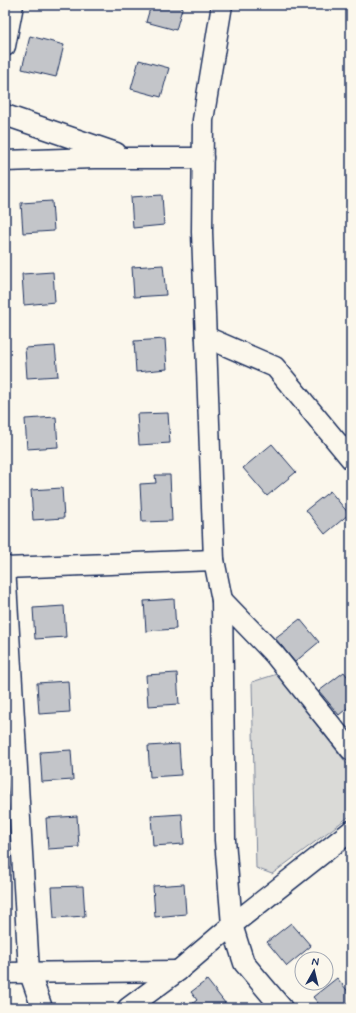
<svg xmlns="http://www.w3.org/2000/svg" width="356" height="1013" font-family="Mynerve,sans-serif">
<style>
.green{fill:#dadad7;stroke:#7a849a}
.building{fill:#c3c5c9;stroke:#1b2f5e}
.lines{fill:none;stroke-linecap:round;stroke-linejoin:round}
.minor-casing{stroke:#1b2f5e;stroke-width:23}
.minor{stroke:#fbf7ec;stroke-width:20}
</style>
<rect width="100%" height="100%" fill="#fbf7ec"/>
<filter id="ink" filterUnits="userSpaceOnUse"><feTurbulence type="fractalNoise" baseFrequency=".025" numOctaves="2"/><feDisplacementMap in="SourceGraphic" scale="8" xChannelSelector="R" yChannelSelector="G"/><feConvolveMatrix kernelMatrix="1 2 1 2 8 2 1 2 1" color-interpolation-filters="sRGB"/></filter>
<g filter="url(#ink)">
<!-- green -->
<polygon class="green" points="277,674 351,769 351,815 272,874 256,868 252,682"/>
<!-- building -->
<g class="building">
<polygon points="55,5 71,5 71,9"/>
<polygon points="151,5 183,5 176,30 146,22"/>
<polygon points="30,36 64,45 56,77 22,69"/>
<polygon points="139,60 169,68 161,97 131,89"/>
<polygon points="162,195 164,225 133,228 131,197"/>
<polygon points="52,201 54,231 23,233 21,203"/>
<polygon points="163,265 166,295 134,297 132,267"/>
<polygon points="53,272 55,302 24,305 22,274"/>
<polygon points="165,339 167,369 136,372 134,341"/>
<polygon points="55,346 58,376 27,378 25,348"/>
<polygon points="168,413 170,443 139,445 137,414"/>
<polygon points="56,417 58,447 27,449 25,419"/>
<polygon points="272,444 296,472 267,496 243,468"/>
<polygon points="155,475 170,475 172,521 142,522 140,484 156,483"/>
<polygon points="62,488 64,518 33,520 31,490"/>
<polygon points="330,491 349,514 325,534 306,510"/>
<polygon points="174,599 176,629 146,631 144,601"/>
<polygon points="64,606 66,637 35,639 33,608"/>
<polygon points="300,619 319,642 295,662 275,638"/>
<polygon points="344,672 351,681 351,705 339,715 319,691"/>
<polygon points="177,673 179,704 148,706 146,675"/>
<polygon points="68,681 70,712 39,714 37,683"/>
<polygon points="179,744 181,775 150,777 148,746"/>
<polygon points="71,750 73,780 42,782 40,752"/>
<polygon points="182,814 184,844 153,846 151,816"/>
<polygon points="77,816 79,847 48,849 46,818"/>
<polygon points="184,884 186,914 155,917 153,886"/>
<polygon points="83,886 85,916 54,918 52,887"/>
<polygon points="291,923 311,946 287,966 267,942"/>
<polygon points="337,978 351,995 351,1006 349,1008 322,1008 313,997"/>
<polygon points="207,980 229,1008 187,1008 197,1000 191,992"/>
</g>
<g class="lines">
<defs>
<g id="minor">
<polyline points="222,5 203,120 202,232 214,560 222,600 225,840 232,925 244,963 282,1008"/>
<polyline points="5,46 13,5"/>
<polyline points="5,115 116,153"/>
<polyline points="5,161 94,158 203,158"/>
<polyline points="206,337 275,367 351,459"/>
<polyline points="5,566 29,971 42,1008"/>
<polyline points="5,568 214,560"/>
<polyline points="222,600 274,654 351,750"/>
<polyline points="5,973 178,971"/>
<polyline points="128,1008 178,971 232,925 351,831"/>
</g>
</defs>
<!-- minor casing -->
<use href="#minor" class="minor-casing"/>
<!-- minor -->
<use href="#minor" class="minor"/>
</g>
</g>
<!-- margin -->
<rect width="356" height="1013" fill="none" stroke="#fbf7ec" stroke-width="20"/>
<rect x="10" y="10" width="336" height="993" fill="none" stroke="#1b2f5e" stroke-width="1.5" filter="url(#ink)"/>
<!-- north arrow -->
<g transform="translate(314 971) rotate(8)"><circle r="19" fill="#fbf7ec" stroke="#a1a7b3"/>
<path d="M0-3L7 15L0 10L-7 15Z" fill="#1b2f5e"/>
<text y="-6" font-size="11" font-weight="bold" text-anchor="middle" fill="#1b2f5e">N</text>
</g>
</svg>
